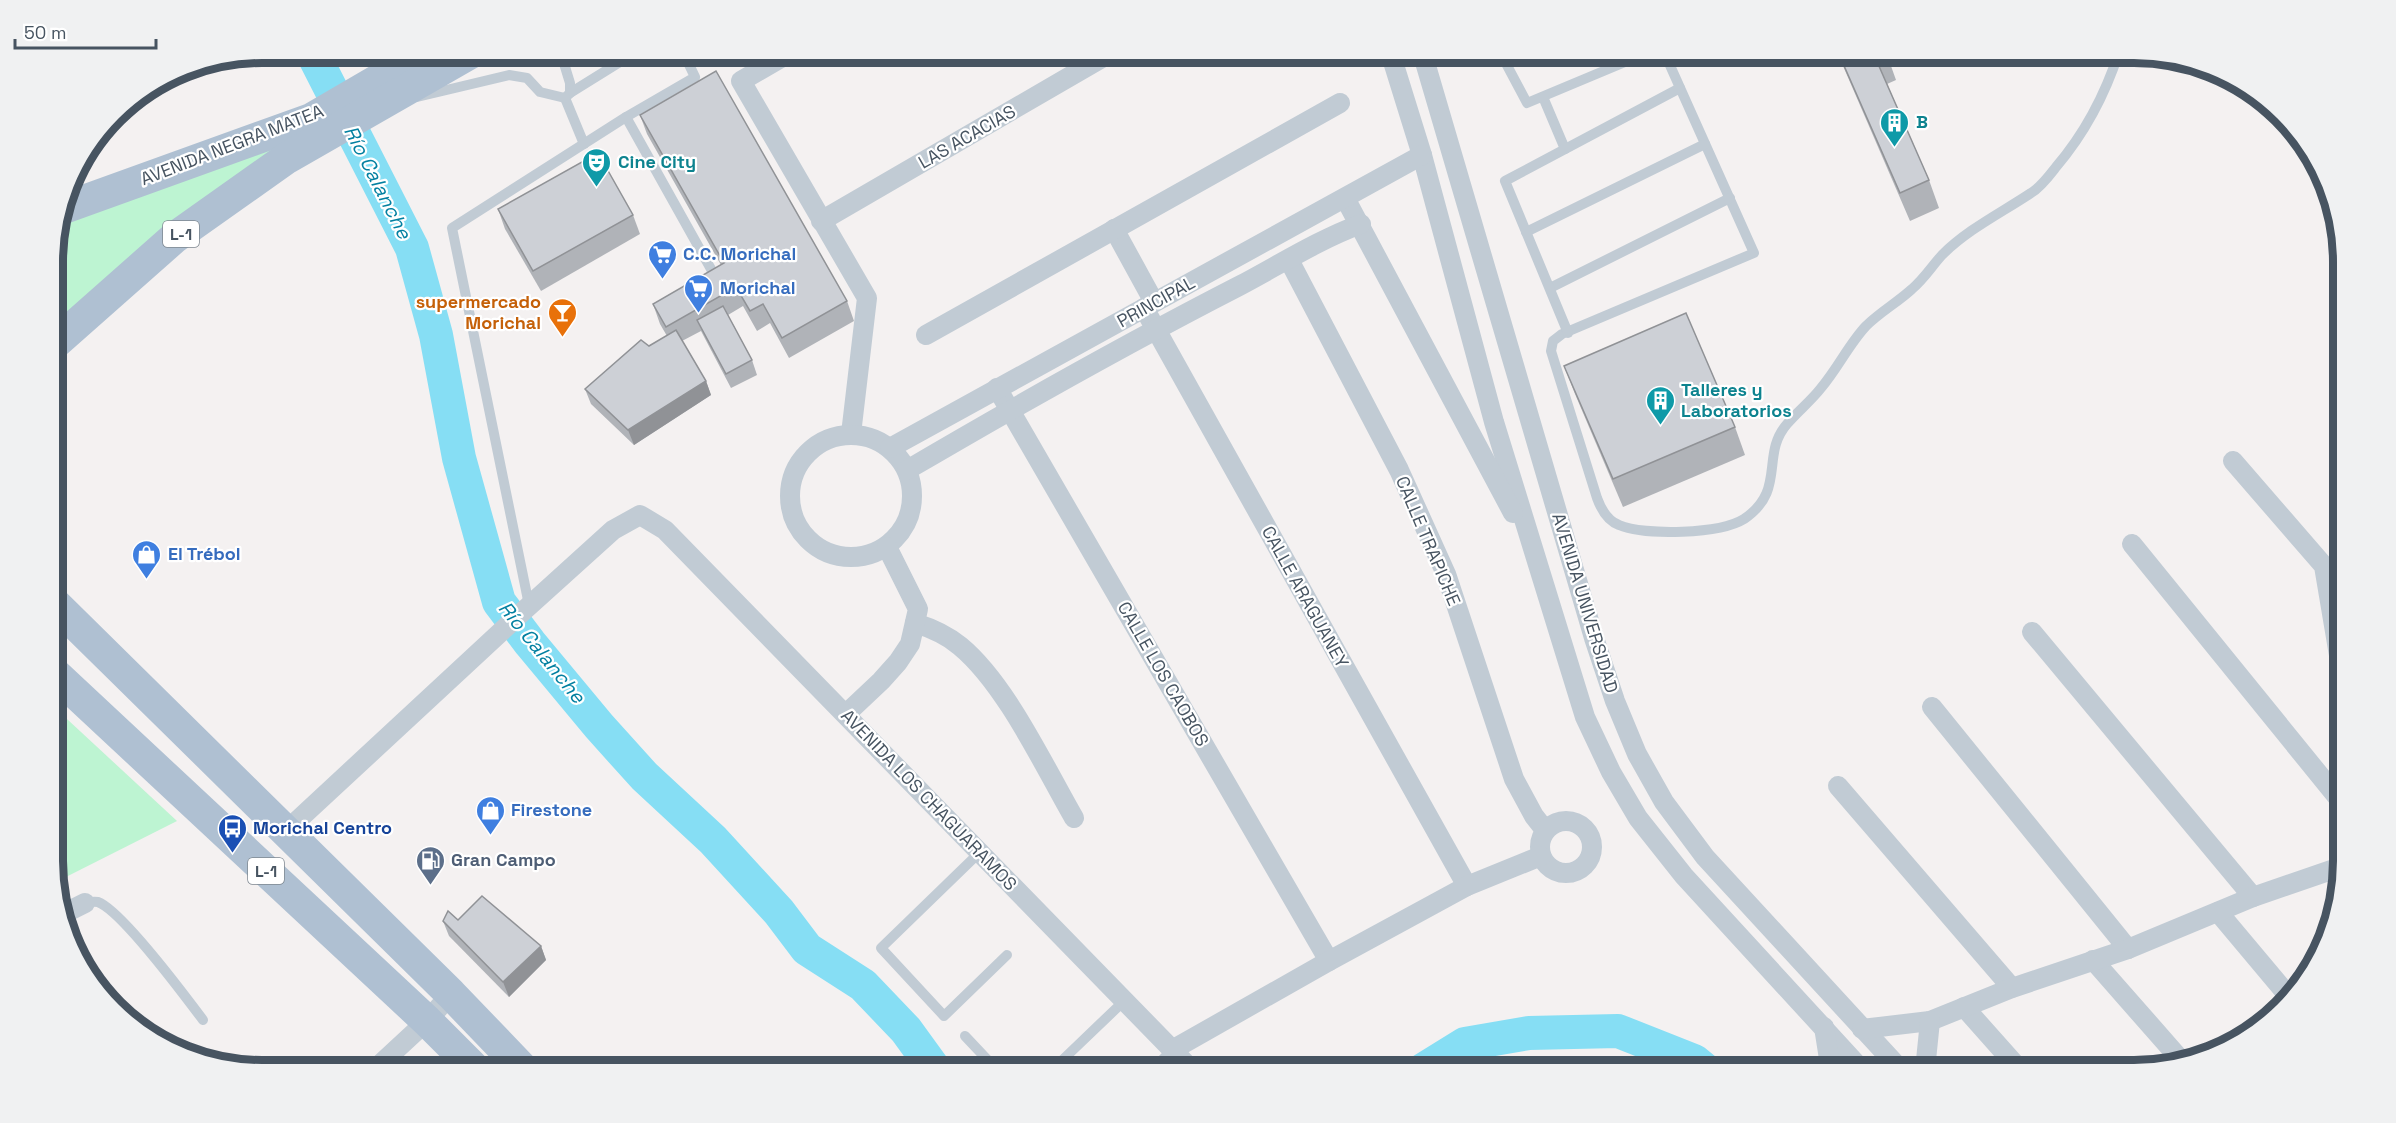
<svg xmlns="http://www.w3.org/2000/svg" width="2396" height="1123" font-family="'Space Grotesk',sans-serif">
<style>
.green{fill:#bdf4d2}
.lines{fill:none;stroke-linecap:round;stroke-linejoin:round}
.river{stroke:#86def4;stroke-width:34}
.service{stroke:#c1cbd4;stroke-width:10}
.minor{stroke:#c1cbd4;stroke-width:20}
.primary{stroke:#afc0d2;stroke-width:32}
.wall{fill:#b0b3b8}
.shaded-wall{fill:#909296}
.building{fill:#cdd0d6;stroke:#909296;stroke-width:1.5}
.labels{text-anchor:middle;stroke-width:4.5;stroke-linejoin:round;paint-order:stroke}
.shield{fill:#fff;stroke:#7e8790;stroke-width:1.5}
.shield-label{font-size:16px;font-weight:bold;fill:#475461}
.culture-label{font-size:18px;font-weight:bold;fill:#0d838f;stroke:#fff;text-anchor:start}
.street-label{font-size:18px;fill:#475461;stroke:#fff}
.shop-label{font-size:18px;font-weight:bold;fill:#366cbe;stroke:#fff;text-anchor:start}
.food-label{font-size:18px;font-weight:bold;fill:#c56008;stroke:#fff;text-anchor:end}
.transit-label{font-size:18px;font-weight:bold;fill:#164399;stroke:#fff;text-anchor:start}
.service-label{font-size:18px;font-weight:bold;fill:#4e5e75;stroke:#fff;text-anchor:start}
.water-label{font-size:20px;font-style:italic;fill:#0380a1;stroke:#fff}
.rim{fill:none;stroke:#475461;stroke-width:8}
</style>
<rect width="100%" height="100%" fill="#f4f1f1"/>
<!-- green -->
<g class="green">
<polygon points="289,139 53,327 53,248 60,222"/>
<polygon points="54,707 177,821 54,883"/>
</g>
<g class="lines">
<!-- river -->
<g class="river">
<polyline points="312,52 412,248 436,335 459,458 499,602 530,643 599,726 644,776 713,840 779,912 807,949 863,985 906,1030 935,1070"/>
<polyline points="1423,1070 1465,1044 1529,1033 1618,1031 1694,1061 1705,1070"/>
</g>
<!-- service -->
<g class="service">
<polyline points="565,52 562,57 570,83 570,93 565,98 584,144"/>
<polyline points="1508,52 1502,56 1527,103 1649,52"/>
<path d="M1664 52 1754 253 1562 334 1553 341 1551 351 1597 498C1601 509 1608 521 1619 525 1645 536 1720 534 1744 519 1787 490 1760 455 1787 424 1798 411 1811 401 1821 388 1838 368 1849 344 1866 326 1880 312 1898 302 1912 289 1924 279 1932 266 1942 255 1968 229 2001 213 2031 193 2041 187 2049 176 2056 167 2085 133 2105 95 2119 52"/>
<polyline points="570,93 636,52"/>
<polyline points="417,97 509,75 527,78 540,92 565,98"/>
<polyline points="1543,97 1565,149"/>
<polyline points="626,117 716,278"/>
<polyline points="1526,232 1705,144"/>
<polyline points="1550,288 1730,198"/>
<polyline points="1568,333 1505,181 1680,88"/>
<polyline points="529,605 452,228 626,117 695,77 683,52"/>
<polyline points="980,852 881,948 944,1016 1007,955"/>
<path d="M85 903C90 902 93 901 98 902 122 911 185 996 203 1020"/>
<polyline points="965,1036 997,1070"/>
<polyline points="1052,1070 1124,1001"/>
<polyline points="1152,1070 1172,1050"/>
</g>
<!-- minor -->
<g class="minor">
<polyline points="791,52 741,81 867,298 851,434"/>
<polyline points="1390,52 1422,155 1494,422 1585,717 1611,772 1638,818 1684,876 1862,1070"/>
<polyline points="1422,52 1594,638 1615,701 1637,754 1664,802 1705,857 1901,1070"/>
<polyline points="1345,198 1513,513"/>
<polyline points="821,221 1112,52"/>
<polyline points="1114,229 1154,302"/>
<polyline points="1289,260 1399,470 1446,574 1514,779 1534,816 1545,830"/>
<polyline points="1144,308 1467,886"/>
<polyline points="926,335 1340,103"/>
<polyline points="997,388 1329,961"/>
<circle cx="851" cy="496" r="61"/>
<polyline points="890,448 1422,155"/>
<polyline points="2233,461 2324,566 2343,679"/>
<path d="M907 470C1016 406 1126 344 1239 286 1279 265 1318 240 1361 224"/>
<polyline points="2132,544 2343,804"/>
<path d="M915 623C931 628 947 635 960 646 1006 684 1044 766 1074 818"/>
<polyline points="2032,632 2253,897"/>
<polyline points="1932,707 2128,949"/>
<polyline points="846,714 881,681 898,662 910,644 918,609 887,547"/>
<polyline points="1838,786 2012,988"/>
<circle cx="1566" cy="847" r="26"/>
<polyline points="285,832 519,615 613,530 640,515 665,530 1192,1070"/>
<polyline points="2218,912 2291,999"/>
<polyline points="65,913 85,903"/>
<polyline points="2093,960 2180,1059"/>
<polyline points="1964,1007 2020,1070"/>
<polyline points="1824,1027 1829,1059 1829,1070"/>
<polyline points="1862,1029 1930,1021 2012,988 2128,949 2253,897 2343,866"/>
<polyline points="1172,1050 1329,961 1467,886 1541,856"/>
<polyline points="374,1070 427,1021 451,994"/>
<polyline points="1925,1070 1930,1021"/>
</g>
<!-- primary -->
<g class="primary">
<polyline points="64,208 311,119 426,52"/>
<polyline points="53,345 174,238 287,158 472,52"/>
<polyline points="54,603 451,994 524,1070"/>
<polyline points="54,673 427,1021 476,1070"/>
</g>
</g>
<!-- wall -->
<g class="wall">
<polygon points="1837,52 1886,52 1896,80 1887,84 1929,180 1939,208 1910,221"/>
<polygon points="640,115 847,301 854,321 789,358 770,323 757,331 743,306 728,315 752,360 757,375 731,388 701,331 682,341 706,381 711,395 634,445 591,404 585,389 649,346 667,336 660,324 653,304 721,265 647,134"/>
<polygon points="498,209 633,215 640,234 541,291 505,229"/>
<polygon points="1564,366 1735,427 1745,455 1623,507 1575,394"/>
<polygon points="458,920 541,946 546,960 509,997 449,936 443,921"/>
</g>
<!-- shaded-wall -->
<g class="shaded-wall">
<polygon points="706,381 711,395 634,445 628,430"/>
<polygon points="541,946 546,960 509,997 503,982"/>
</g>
<!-- building -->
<g class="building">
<polygon points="1838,52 1884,52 1875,57 1929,180 1900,193"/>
<polygon points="716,71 847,301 782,338 763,304 750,311 736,287 666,327 653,304 724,263 640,115"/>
<polygon points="598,153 633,215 533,271 498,209"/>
<polygon points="723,306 752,360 726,374 697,320"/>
<polygon points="1686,313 1735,427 1613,479 1564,366"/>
<polygon points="676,330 706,381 628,430 585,389 641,340 649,346"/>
<polygon points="482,896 541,946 503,982 443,921 448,911 458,920"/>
<polygon points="763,1065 768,1070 757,1070"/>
</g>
<!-- icons -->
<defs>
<symbol id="building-pin" viewBox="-11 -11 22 30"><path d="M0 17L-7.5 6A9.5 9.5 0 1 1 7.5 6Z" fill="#0f9aa8" stroke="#fff"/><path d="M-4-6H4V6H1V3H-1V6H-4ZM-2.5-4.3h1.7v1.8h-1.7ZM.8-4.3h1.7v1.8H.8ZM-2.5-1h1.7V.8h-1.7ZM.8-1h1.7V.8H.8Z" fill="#fff"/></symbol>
<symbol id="theatre-pin" viewBox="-11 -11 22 30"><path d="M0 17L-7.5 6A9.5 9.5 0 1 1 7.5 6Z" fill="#0f9aa8" stroke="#fff"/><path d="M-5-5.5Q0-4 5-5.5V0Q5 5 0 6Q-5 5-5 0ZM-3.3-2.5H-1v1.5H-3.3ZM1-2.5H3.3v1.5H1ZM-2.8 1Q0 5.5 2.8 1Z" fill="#fff"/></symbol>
<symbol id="supermarket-pin" viewBox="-11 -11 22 30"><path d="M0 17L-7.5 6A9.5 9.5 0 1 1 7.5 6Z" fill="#3f7fe0" stroke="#fff"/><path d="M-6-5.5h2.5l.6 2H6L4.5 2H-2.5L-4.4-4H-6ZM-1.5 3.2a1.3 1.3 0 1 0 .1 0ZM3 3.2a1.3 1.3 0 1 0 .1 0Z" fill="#fff"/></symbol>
<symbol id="bar-pin" viewBox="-11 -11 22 30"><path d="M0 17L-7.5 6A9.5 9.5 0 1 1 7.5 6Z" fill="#e8710a" stroke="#fff"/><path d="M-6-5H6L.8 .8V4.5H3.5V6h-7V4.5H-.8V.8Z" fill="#fff"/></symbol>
<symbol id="shop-pin" viewBox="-11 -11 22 30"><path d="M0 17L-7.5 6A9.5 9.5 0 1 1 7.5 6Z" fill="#3f7fe0" stroke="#fff"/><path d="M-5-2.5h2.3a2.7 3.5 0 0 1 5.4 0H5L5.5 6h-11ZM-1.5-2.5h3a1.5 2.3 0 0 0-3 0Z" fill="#fff"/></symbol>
<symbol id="bus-pin" viewBox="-11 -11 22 30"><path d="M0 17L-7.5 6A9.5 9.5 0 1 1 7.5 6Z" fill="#1a4fb4" stroke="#fff"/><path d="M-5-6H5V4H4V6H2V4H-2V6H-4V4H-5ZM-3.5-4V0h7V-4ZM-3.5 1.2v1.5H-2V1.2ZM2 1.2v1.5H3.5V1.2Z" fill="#fff"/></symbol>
<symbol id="fuel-pin" viewBox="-11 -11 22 30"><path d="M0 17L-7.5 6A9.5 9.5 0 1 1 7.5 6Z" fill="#5c6f8a" stroke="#fff"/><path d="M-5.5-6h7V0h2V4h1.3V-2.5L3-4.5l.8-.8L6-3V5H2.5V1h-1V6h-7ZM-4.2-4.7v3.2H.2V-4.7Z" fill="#fff"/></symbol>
</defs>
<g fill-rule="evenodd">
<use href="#building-pin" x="1878" y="106" width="33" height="45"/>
<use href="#theatre-pin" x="580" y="146" width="33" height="45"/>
<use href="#supermarket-pin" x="646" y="238" width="33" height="45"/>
<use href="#supermarket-pin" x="682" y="272" width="33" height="45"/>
<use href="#bar-pin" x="546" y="296" width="33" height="45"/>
<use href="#building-pin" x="1644" y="384" width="33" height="45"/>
<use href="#shop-pin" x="130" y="538" width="33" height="45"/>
<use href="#shop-pin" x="474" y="794" width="33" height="45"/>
<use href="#bus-pin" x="216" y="812" width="33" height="45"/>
<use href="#fuel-pin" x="414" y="844" width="33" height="45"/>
</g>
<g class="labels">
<!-- shield labels -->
<g class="shield">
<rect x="163" y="221" width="36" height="26" rx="4.5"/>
<rect x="248" y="858" width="36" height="26" rx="4.5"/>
</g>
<g class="shield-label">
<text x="181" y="240">L-1</text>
<text x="266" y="877">L-1</text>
</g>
<!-- culture labels -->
<g class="culture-label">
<text x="1916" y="128">B</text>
<text x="618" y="168">Cine City</text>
<text x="1681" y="396">Talleres y<tspan x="1681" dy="21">Laboratorios</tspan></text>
</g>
<!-- street labels -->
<g class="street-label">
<text transform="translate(967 137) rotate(-30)" y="6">LAS ACACIAS</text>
<text transform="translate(232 145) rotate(-21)" y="6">AVENIDA NEGRA MATEA</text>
<text transform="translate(1156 302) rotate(-29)" y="6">PRINCIPAL</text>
<text transform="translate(1428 541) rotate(67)" y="6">CALLE TRAPICHE</text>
<text transform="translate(1305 597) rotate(61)" y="6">CALLE ARAGUANEY</text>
<text transform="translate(1585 603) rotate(73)" y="6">AVENIDA UNIVERSIDAD</text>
<text transform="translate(1163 674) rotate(60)" y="6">CALLE LOS CAOBOS</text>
<text transform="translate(929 800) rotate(46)" y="6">AVENIDA LOS CHAGUARAMOS</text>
</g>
<!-- shop labels -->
<g class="shop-label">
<text x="683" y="260">C.C. Morichal</text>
<text x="720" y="294">Morichal</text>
<text x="168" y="560">El Trébol</text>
<text x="511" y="816">Firestone</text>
</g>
<!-- food labels -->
<g class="food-label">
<text x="541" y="308">supermercado<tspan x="541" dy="21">Morichal</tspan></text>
</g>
<!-- transit labels -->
<g class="transit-label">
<text x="253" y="834">Morichal Centro</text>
</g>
<!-- service labels -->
<g class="service-label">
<text x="451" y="866">Gran Campo</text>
</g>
<!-- water labels -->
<g class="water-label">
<text transform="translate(378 182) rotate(63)" y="7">Río Calanche</text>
<text transform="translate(542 652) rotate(51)" y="7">Río Calanche</text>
</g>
</g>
<!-- crop -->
<path d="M0 0H2396V1123H0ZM262 63H2134A199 199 0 0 1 2333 262V861A199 199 0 0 1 2134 1060H262A199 199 0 0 1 63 861V262A199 199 0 0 1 262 63Z" fill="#f0f1f2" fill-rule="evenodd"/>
<path class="rim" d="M262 63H2134A199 199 0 0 1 2333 262V861A199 199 0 0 1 2134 1060H262A199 199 0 0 1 63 861V262A199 199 0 0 1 262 63Z"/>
<!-- scale -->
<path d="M15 39v9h141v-9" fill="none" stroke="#475461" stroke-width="3"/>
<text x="24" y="39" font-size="18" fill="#475461" stroke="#ffffff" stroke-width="4.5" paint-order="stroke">50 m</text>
</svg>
